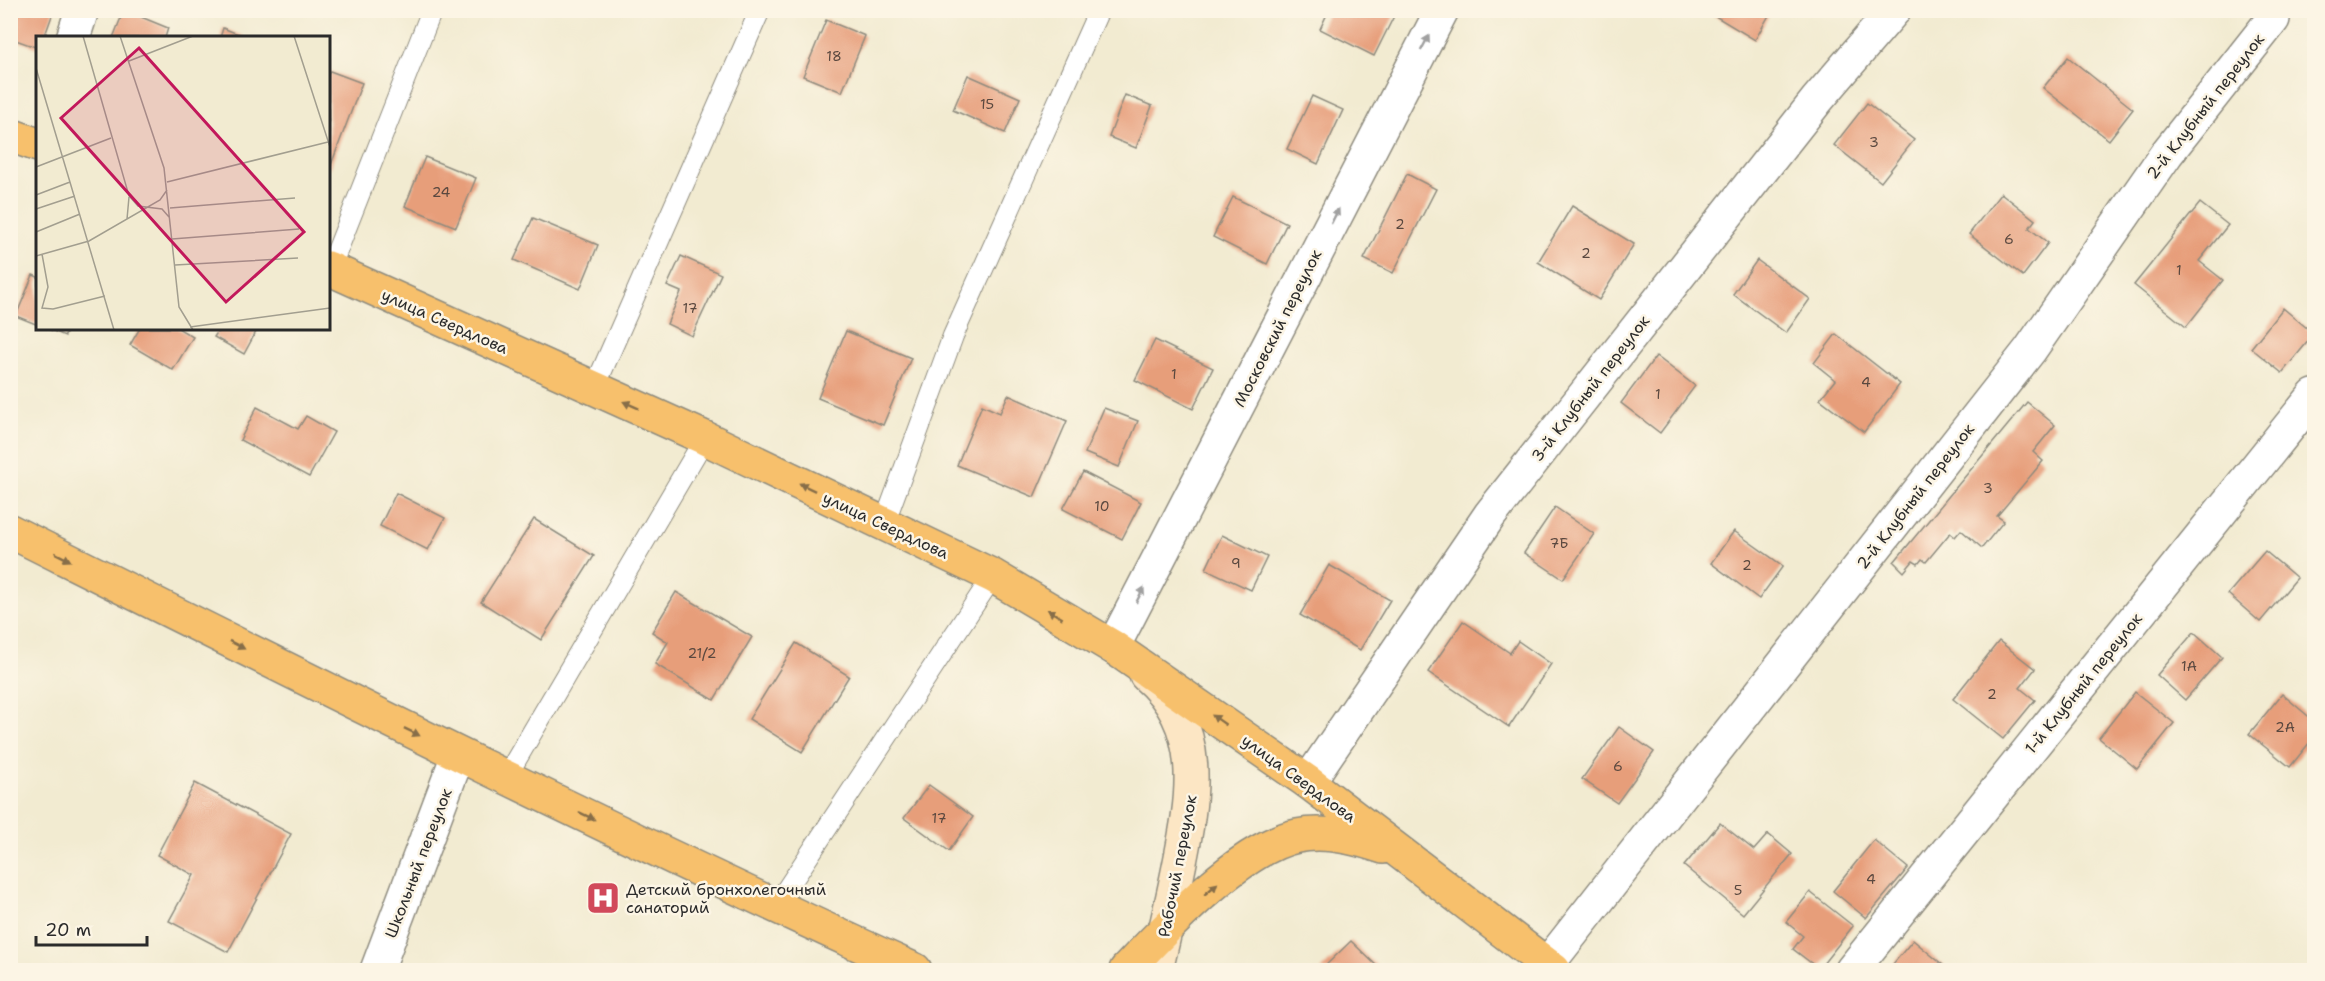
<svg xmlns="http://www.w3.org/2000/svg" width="2325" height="981" font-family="'Shantell Sans',sans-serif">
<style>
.building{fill:#e79e7a}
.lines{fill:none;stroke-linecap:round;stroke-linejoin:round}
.service-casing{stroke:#8e8b7e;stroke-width:22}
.minor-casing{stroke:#8e8b7e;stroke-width:36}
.secondary-casing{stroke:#8e8b7e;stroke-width:36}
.primary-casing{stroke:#8e8b7e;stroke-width:36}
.service{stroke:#fff;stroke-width:20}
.minor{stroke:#fff;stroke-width:33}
.secondary{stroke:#fce6c4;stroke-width:33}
.primary{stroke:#f7c06c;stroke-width:33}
.oneway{fill:#a0a0a0}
.oneway2{fill:#876e48}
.labels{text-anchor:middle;stroke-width:5;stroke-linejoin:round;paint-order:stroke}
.number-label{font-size:14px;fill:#5a483f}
.street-label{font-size:16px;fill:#2b2b2b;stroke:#fcf5e5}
.poi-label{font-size:16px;fill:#2b2b2b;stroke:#fcf5e5;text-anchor:start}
.inset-road{fill:none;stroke:#a29e8f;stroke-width:1.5}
.view{fill:#c2185b;fill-opacity:0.15;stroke:#c2185b;stroke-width:3}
.inset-edge{fill:none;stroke:#2b2b2b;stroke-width:3}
</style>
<rect width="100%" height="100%" fill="#fcf5e5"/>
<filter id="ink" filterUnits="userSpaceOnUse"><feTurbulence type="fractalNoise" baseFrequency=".0167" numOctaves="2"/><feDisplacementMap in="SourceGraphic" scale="12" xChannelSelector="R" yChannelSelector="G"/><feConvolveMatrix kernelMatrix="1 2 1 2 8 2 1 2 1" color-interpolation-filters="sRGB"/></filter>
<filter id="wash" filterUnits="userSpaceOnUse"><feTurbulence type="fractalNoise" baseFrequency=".008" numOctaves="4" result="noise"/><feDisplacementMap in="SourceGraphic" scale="24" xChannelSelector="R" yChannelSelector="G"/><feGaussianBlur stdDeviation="1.35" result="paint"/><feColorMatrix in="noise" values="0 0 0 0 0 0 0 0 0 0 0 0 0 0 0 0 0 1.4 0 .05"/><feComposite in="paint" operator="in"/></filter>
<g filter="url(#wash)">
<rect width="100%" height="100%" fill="#f2ebd1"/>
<g id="blocks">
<!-- building -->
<g class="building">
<polygon points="10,10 54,10 44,38 38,38 38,48 10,38"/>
<polygon points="124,10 168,28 165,38 113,38"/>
<polygon points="1329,10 1397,10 1374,56 1320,29"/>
<polygon points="1705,10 1772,10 1755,40"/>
<polygon points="826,20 865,36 842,92 803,76"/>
<polygon points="223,28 245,37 245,38 220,38"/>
<polygon points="2068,57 2133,109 2109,140 2043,88"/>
<polygon points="330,71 362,83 329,170 328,75"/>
<polygon points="968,75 1020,98 1005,133 953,110"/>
<polygon points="1125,95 1152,106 1136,148 1109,137"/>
<polygon points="1312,96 1343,110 1318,164 1287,149"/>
<polygon points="1867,103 1914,140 1881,182 1834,145"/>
<polygon points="425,157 476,178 456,227 405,206"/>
<polygon points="1407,174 1436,189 1393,273 1364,259"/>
<polygon points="10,184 16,187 10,199"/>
<polygon points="2001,193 2035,220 2029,228 2048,243 2023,276 1969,234"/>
<polygon points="1233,197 1287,223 1267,264 1213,237"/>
<polygon points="2200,203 2228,225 2199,261 2223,280 2186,327 2134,285"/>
<polygon points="1572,206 1634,244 1599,300 1538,262"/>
<polygon points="533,218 598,245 580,289 514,260"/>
<polygon points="681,256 721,274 692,336 667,324 681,292 667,286"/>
<polygon points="1757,260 1810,299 1786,333 1733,294"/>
<polygon points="33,275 38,277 38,325 16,316"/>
<polygon points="2283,308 2314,334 2282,373 2251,348"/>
<polygon points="46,328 68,328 65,336"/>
<polygon points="140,328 178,328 193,337 173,370 130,345"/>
<polygon points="220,328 258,328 244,354 214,337"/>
<polygon points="846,331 911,358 883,425 818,398"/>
<polygon points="1836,334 1900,384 1864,432 1820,399 1835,380 1814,363"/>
<polygon points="1155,340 1213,368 1193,409 1135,380"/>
<polygon points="1656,356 1695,386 1660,433 1621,403"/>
<polygon points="1008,395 1067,421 1034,497 957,465 982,405 1000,413"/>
<polygon points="2027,402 2055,425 2033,452 2043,461 1997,516 2004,521 1982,548 1961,530 1955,537 1950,533 1926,562 1922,559 1918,564 1913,561 1904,572 1894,562"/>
<polygon points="257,407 298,429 306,416 334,432 309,477 240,440"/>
<polygon points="1104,408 1138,421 1119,467 1085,453"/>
<polygon points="1083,472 1141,502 1122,539 1063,509"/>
<polygon points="396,493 445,518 428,550 380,526"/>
<polygon points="1555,507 1594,534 1563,579 1524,553"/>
<polygon points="534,519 594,556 541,640 481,602"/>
<polygon points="1734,531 1783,566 1759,599 1711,563"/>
<polygon points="1222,535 1267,557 1251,590 1206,569"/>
<polygon points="2265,551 2297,578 2260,622 2228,594"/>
<polygon points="1329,565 1390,600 1360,650 1300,615"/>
<polygon points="676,592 752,637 714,700 655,664 668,642 652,632"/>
<polygon points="1463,621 1510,653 1518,641 1551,664 1509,727 1428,672"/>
<polygon points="2194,632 2222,657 2185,700 2157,675"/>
<polygon points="1999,641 2035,669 2020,688 2035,700 2003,739 1953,699"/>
<polygon points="796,643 849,676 802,752 749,719"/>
<polygon points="2135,692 2174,723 2137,769 2099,738"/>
<polygon points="2282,694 2314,721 2314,737 2290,767 2249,734"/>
<polygon points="1619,727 1654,752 1617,803 1582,779"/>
<polygon points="195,783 291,834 228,952 169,921 194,875 157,855"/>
<polygon points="929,785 973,817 949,851 904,818"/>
<polygon points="1720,823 1754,850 1768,834 1792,854 1743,914 1684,866"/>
<polygon points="1874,840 1908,868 1866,918 1833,891"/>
<polygon points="1810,892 1853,926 1819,969 1793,949 1803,936 1786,922"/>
<polygon points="1913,940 1949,970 1888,970"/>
<polygon points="1351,941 1381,970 1321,970"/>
</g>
</g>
</g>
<g filter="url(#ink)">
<use href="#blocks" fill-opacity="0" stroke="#8e8b7e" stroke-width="1.5"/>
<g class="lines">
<defs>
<g id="service">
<polyline points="330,269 432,10"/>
<polyline points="594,389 760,10"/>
<polyline points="884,524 953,336 1099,10"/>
<polyline points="506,777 705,438"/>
<polyline points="775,907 993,576"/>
</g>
<g id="minor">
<polyline points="73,38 82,10"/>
<polyline points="1113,647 1442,10"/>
<polyline points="1308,782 1490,515 1817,100 1894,10"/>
<polyline points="1547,965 2030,350 2167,153 2273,19"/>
<polyline points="377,970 458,755"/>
<polyline points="1852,970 2314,396"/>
</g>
<path id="secondary" d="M1146 675C1207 727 1193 798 1179 867 1172 902 1164 936 1156 970"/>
<g id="primary">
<polyline points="10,135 38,145"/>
<polyline points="328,268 705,438 993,576 1113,647 1308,782 1554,970"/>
<path d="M10 531C310 681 610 832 915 970"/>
<path d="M1126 970C1165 929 1241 847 1297 836 1325 830 1357 838 1383 847"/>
</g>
</defs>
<!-- service casing -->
<use href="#service" class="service-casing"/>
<!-- minor casing -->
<use href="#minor" class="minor-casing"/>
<!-- secondary casing -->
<use href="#secondary" class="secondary-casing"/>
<!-- primary casing -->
<use href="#primary" class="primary-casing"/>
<!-- service -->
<use href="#service" class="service"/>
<!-- minor -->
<use href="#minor" class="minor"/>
<!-- secondary -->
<use href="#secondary" class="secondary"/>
<!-- primary -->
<use href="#primary" class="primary"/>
</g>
<!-- one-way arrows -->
<defs><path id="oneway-solid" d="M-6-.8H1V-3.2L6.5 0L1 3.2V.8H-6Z" transform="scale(1.5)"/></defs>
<g class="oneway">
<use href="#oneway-solid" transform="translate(1425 43) rotate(-62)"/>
<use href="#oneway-solid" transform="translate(1335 216) rotate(-63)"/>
<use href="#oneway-solid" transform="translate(1140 595) rotate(-63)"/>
</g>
<g class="oneway2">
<use href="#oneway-solid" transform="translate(631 405) rotate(-156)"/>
<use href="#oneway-solid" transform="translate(807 487) rotate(-154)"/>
<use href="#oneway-solid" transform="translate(63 557) rotate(27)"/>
<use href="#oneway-solid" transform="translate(1055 614) rotate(-149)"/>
<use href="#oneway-solid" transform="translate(237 645) rotate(27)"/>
<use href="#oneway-solid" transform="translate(1219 720) rotate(-145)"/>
<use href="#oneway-solid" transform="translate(412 732) rotate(26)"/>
<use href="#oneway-solid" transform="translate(587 816) rotate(26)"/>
<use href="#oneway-solid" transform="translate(1211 889) rotate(-41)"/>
</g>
</g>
<!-- icons -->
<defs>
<symbol id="hospital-square" viewBox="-11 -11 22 22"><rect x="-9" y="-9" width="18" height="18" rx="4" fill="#d1495b" stroke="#fcf5e5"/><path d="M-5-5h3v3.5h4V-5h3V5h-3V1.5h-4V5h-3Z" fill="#fff"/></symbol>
</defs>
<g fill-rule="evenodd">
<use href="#hospital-square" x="584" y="879" width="38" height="38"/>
</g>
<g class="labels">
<!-- number labels -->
<g class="number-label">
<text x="834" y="61">18</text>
<text x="987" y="109">15</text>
<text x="1874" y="147">3</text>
<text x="441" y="197">24</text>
<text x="1400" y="229">2</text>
<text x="2009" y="244">6</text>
<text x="1586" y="258">2</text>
<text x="2179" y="275">1</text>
<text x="690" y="313">17</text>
<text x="1174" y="379">1</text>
<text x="1866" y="387">4</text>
<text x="1658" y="399">1</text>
<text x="1988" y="493">3</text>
<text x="1102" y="511">10</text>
<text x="1559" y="548">7Б</text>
<text x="1236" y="568">9</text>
<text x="1747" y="570">2</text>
<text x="702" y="658">21/2</text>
<text x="2189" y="671">1А</text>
<text x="1992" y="699">2</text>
<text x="2285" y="732">2А</text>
<text x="1618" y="771">6</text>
<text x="939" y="823">17</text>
<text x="1871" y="884">4</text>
<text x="1738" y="895">5</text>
</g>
<!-- street labels -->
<g class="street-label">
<text transform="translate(2205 106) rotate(-52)" y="6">2-й Клубный переулок</text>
<text transform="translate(445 321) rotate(24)" y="6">улица Свердлова</text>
<text transform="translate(1277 328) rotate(-63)" y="6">Московский переулок</text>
<text transform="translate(1590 388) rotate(-52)" y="6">3-й Клубный переулок</text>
<text transform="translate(1915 496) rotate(-52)" y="6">2-й Клубный переулок</text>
<text transform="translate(886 525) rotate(25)" y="6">улица Свердлова</text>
<text transform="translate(2083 683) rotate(-51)" y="6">1-й Клубный переулок</text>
<text transform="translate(1299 778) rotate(36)" y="6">улица Свердлова</text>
<text transform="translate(418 863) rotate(-69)" y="6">Школьный переулок</text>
<text transform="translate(1177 866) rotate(-79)" y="6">Рабочий переулок</text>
</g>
<!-- poi labels -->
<g class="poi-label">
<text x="626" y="895">Детский бронхолегочный<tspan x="626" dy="18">санаторий</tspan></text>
</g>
</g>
<!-- overview -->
<g transform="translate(36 36)">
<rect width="294" height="294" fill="#f2ebd1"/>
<path class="inset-road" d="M47 0 93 160 102 170 126 173 133 181M84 0 128 132 143 271 157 294M258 0 294 111M93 25 157 0M0 32 78 294M0 131 75 102M131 146 292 106M0 159 34 146M134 172 259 162M0 173 39 160M91 183 93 161M0 196 44 178M136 203 263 193M6 218 12 251 6 272 17 273 69 260M0 220 53 205 124 164 131 154M139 229 262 222M154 291 294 272"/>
<path class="view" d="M103 12 268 196 190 266 25 82Z"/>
<rect width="294" height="294" class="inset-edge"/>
</g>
<!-- margin -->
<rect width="2325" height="981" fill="none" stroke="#fcf5e5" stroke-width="36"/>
<!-- scale -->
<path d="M36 936v9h111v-9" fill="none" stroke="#2b2b2b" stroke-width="3"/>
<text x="45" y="936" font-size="18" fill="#2b2b2b" stroke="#fcf5e5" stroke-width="4.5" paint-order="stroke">20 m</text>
</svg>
